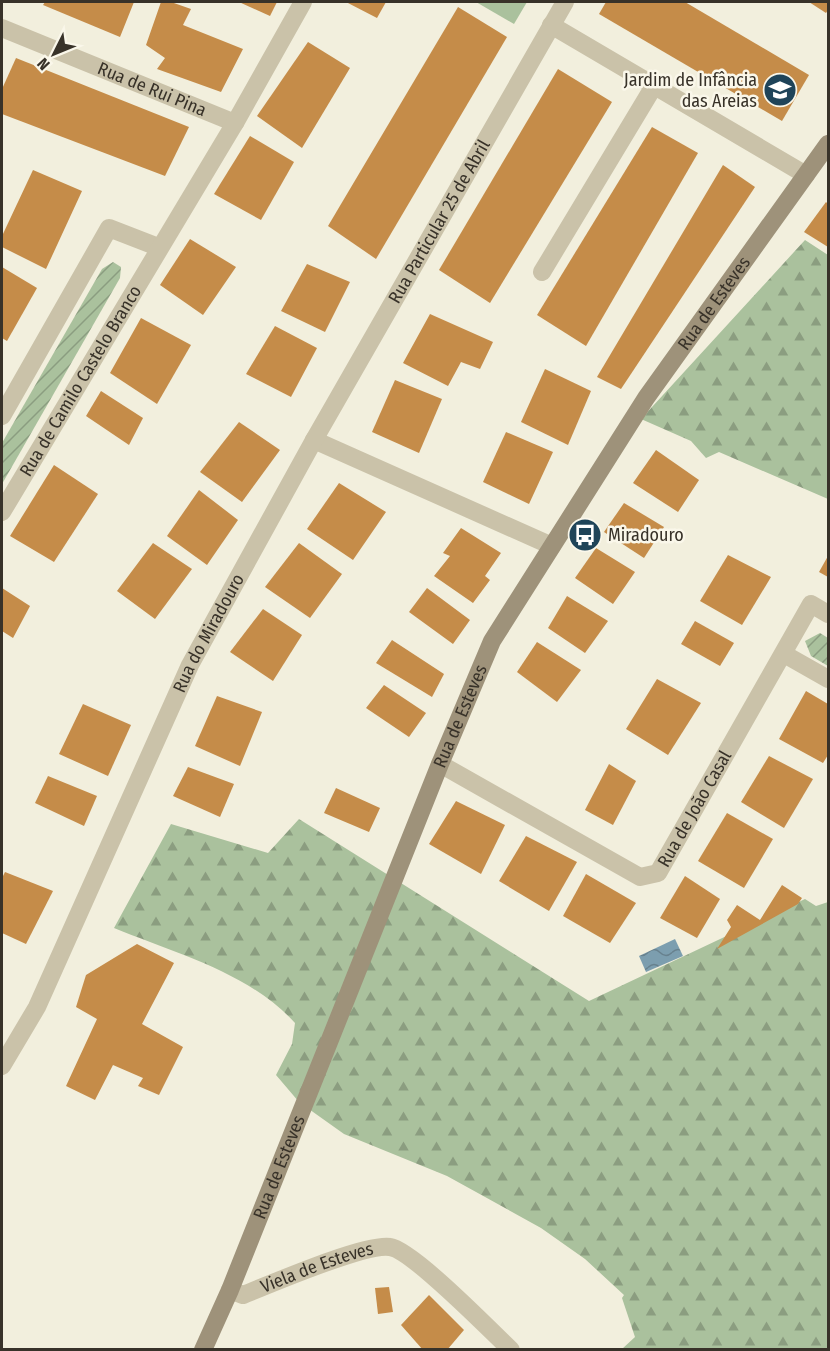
<svg xmlns="http://www.w3.org/2000/svg" width="830" height="1351" font-family="'Fira Sans Condensed',sans-serif">
<style>
.forest{fill:url(#forest-firs)}
.park{fill:#aac19d}
.garden{fill:url(#garden-furrows)}
.water{fill:url(#water-waves)}
.building{fill:#c58c49}
.lines{fill:none;stroke-linecap:round;stroke-linejoin:round}
.street{stroke:#cac2a9;stroke-width:18}
.secondary{stroke:#9e927a;stroke-width:18}
.labels{text-anchor:middle;stroke-width:5;stroke-linejoin:round;paint-order:stroke}
.poi-label{font-size:18px;fill:#383229;stroke:#faf7ea;text-anchor:end}
.street-label{font-size:18px;fill:#383229;stroke:#faf7ea}
</style>
<defs>
<pattern id="forest-firs" width="22" height="20" patternUnits="userSpaceOnUse" patternTransform="scale(1.5)"><rect width="22" height="20" fill="#aac19d"/><path d="M5 1l3.5 6h-7zM16 11l3.5 6h-7z" fill="#8b9d80"/></pattern>
<pattern id="garden-furrows" width="10" height="10" patternUnits="userSpaceOnUse" patternTransform="scale(1.5)"><rect width="10" height="10" fill="#aac19d"/><path d="M-1 1l2-2M0 10L10 0M9 11l2-2" fill="none" stroke="#8b9d80"/></pattern>
<pattern id="water-waves" width="16" height="10" patternUnits="userSpaceOnUse" patternTransform="scale(1.5)"><rect width="16" height="10" fill="#7c9eaf"/><path d="M0 5q4-4 8 0t8 0" fill="none" stroke="#67818e"/></pattern>
</defs>
<rect width="100%" height="100%" fill="#f2efdd"/>
<!-- forest -->
<g class="forest">
<polygon points="805,240 828,255 828,499 719,452 706,458 691,441 641,419"/>
<path d="M299 819 589 1001 805 899 816 906 828 902V1349H622L635 1337 622 1298 624 1295 585 1259 541 1228 447 1176 344 1134 299 1102 276 1075 292 1044 295 1023C250 973 175 953 114 928L171 824 268 853Z"/>
</g>
<!-- park -->
<polygon class="park" points="476,2 527,2 514,24"/>
<!-- garden -->
<g class="garden">
<polygon points="113,262 121,267 120,278 2,484 2,443 102,269"/>
<polygon points="820,633 828,638 828,666 811,656 805,641"/>
</g>
<!-- water -->
<polygon class="water" points="675,939 683,956 646,972 639,956"/>
<!-- building -->
<g class="building">
<polygon points="45,2 134,2 120,37 43,5"/>
<polygon points="161,2 171,2 191,9 183,25 243,49 221,92 157,69 165,58 146,45"/>
<polygon points="239,2 277,2 270,16"/>
<polygon points="346,2 386,2 377,18"/>
<polygon points="606,2 685,2 809,75 782,121 599,14"/>
<polygon points="809,2 828,2 828,10 826,13"/>
<polygon points="458,7 507,37 376,259 328,226"/>
<polygon points="308,42 350,68 302,148 257,116"/>
<polygon points="16,58 189,127 165,176 2,114 2,89"/>
<polygon points="558,69 612,102 490,303 439,270"/>
<polygon points="652,127 698,153 586,346 537,315"/>
<polygon points="250,136 294,162 261,220 214,194"/>
<polygon points="723,165 755,187 621,389 597,377"/>
<polygon points="33,170 82,191 46,269 2,247 2,236"/>
<polygon points="826,202 828,204 828,247 804,232"/>
<polygon points="190,239 236,267 203,315 160,285"/>
<polygon points="307,264 350,282 325,332 281,311"/>
<polygon points="2,267 37,288 7,341 2,338"/>
<polygon points="430,314 493,342 480,369 461,362 448,386 403,363"/>
<polygon points="141,318 191,345 157,404 110,373"/>
<polygon points="275,326 317,348 291,397 246,374"/>
<polygon points="545,369 591,391 568,445 521,422"/>
<polygon points="395,380 442,399 419,453 372,432"/>
<polygon points="101,391 143,418 129,445 86,416"/>
<polygon points="239,422 280,450 242,502 200,472"/>
<polygon points="506,432 553,452 529,504 483,482"/>
<polygon points="656,450 699,480 678,512 633,483"/>
<polygon points="54,465 98,494 54,562 10,536"/>
<polygon points="339,483 386,512 353,560 307,529"/>
<polygon points="199,490 238,520 207,565 167,536"/>
<polygon points="624,503 664,527 644,558 604,532"/>
<polygon points="461,528 501,553 485,576 490,580 473,603 434,576 450,556 443,553"/>
<polygon points="153,543 192,569 155,619 117,591"/>
<polygon points="299,543 342,574 310,618 265,587"/>
<polygon points="596,548 635,572 613,604 575,578"/>
<polygon points="728,555 771,577 742,625 700,601"/>
<polygon points="828,556 828,577 819,572"/>
<polygon points="2,588 30,606 13,638 2,631"/>
<polygon points="427,588 470,620 453,644 409,612"/>
<polygon points="567,596 608,621 585,653 548,628"/>
<polygon points="263,609 302,635 273,681 230,652"/>
<polygon points="695,621 734,643 720,666 681,644"/>
<polygon points="392,640 444,674 432,697 376,663"/>
<polygon points="537,642 581,670 557,702 517,672"/>
<polygon points="657,679 701,703 668,755 626,729"/>
<polygon points="384,685 426,713 409,737 366,708"/>
<polygon points="806,691 828,704 828,755 823,763 779,739"/>
<polygon points="217,696 262,712 240,766 195,746"/>
<polygon points="83,704 131,725 108,776 59,754"/>
<polygon points="769,756 813,779 784,828 741,802"/>
<polygon points="609,764 636,781 613,825 585,810"/>
<polygon points="188,767 234,784 220,817 173,796"/>
<polygon points="48,776 97,796 84,826 35,803"/>
<polygon points="336,788 380,808 369,832 324,813"/>
<polygon points="456,801 505,825 481,874 429,844"/>
<polygon points="727,813 773,839 744,888 698,861"/>
<polygon points="526,836 577,862 549,911 499,881"/>
<polygon points="5,872 53,891 26,944 2,933 2,878"/>
<polygon points="586,874 636,903 610,943 563,916"/>
<polygon points="685,876 720,899 697,938 660,918"/>
<polygon points="782,885 802,898 798,904 717,949 731,927 727,920 737,905 760,920"/>
<polygon points="137,944 174,963 142,1024 183,1047 159,1095 138,1086 143,1078 113,1065 95,1100 66,1086 97,1019 76,1007 86,975"/>
<polygon points="389,1287 393,1312 378,1314 375,1288"/>
<polygon points="429,1295 464,1330 447,1350 423,1350 401,1325"/>
</g>
<g class="lines">
<!-- street -->
<g class="street">
<polyline points="551,25 806,175"/>
<path id="s1" d="M2 28 235 123"/>
<polyline points="542,272 654,86"/>
<polyline points="2,416 109,228 158,247"/>
<polyline points="314,440 552,546"/>
<path id="s2" d="M2 512 235 123 303 2"/>
<polyline points="784,654 828,679"/>
<path id="s3" d="M440 764 640 877 658 873 811 604 828 614"/>
<path id="s4" d="M2 1066 37 1007 190 665 314 440 565 2"/>
<path id="s5" d="M230 1290 243 1295C271 1284 365 1243 390 1247 412 1250 490 1330 511 1350"/>
</g>
<!-- secondary -->
<path class="secondary" id="s6" d="M203 1350 230 1290 440 764 492 641 646 398 828 144"/>
</g>
<!-- icons -->
<defs>
<symbol id="school-disc" viewBox="-11 -11 22 22"><circle r="9.5" fill="#1f4459" stroke="#faf7ea"/><path d="M0-5L7-2L0 1L-7-2ZM-4 1L0 2.5L4 1V4Q0 6-4 4Z" fill="#fff"/></symbol>
<symbol id="bus-disc" viewBox="-11 -11 22 22"><circle r="9.5" fill="#1f4459" stroke="#faf7ea"/><path d="M-5-6H5V4H4V6H2V4H-2V6H-4V4H-5ZM-3.5-4V0h7V-4ZM-3.5 1.2v1.5H-2V1.2ZM2 1.2v1.5H3.5V1.2Z" fill="#fff"/></symbol>
</defs>
<g fill-rule="evenodd">
<use href="#school-disc" x="761" y="71" width="38" height="38"/>
<use href="#bus-disc" x="566" y="516" width="38" height="38"/>
</g>
<g class="labels">
<!-- poi labels -->
<g class="poi-label">
<text x="757" y="86">Jardim de Infância<tspan x="757" dy="21">das Areias</tspan></text>
<text x="608" y="541" text-anchor="start">Miradouro</text>
</g>
<!-- street labels -->
<g class="street-label">
<text dy="6" stroke="none"><textPath href="#s1" startOffset="162">Rua de Rui Pina</textPath></text>
<text dy="6" stroke="none"><textPath href="#s4" startOffset="952">Rua Particular 25 de Abril</textPath></text>
<text dy="6" stroke="none"><textPath href="#s6" startOffset="1170">Rua de Esteves</textPath></text>
<text dy="6" stroke="none"><textPath href="#s2" startOffset="153">Rua de Camilo Castelo Branco</textPath></text>
<text dy="6" stroke="none"><textPath href="#s4" startOffset="480">Rua do Miradouro</textPath></text>
<text dy="6" stroke="none"><textPath href="#s6" startOffset="684">Rua de Esteves</textPath></text>
<text dy="6" stroke="none"><textPath href="#s3" startOffset="322">Rua de João Casal</textPath></text>
<text dy="6" stroke="none"><textPath href="#s6" startOffset="198">Rua de Esteves</textPath></text>
<text dy="6" stroke="none"><textPath href="#s5" startOffset="93">Viela de Esteves</textPath></text>
</g>
</g>
<!-- border -->
<rect width="830" height="1351" fill="none" stroke="#383229" stroke-width="6"/>
<!-- north arrow -->
<g transform="translate(54 54) rotate(227)" stroke="#faf7ea" stroke-width="4.5" paint-order="stroke">
<path d="M0-4.5L10 22L0 15L-10 22Z" fill="#383229"/>
<text y="-9" font-size="16" font-weight="bold" text-anchor="middle" fill="#383229">N</text>
</g>
</svg>
